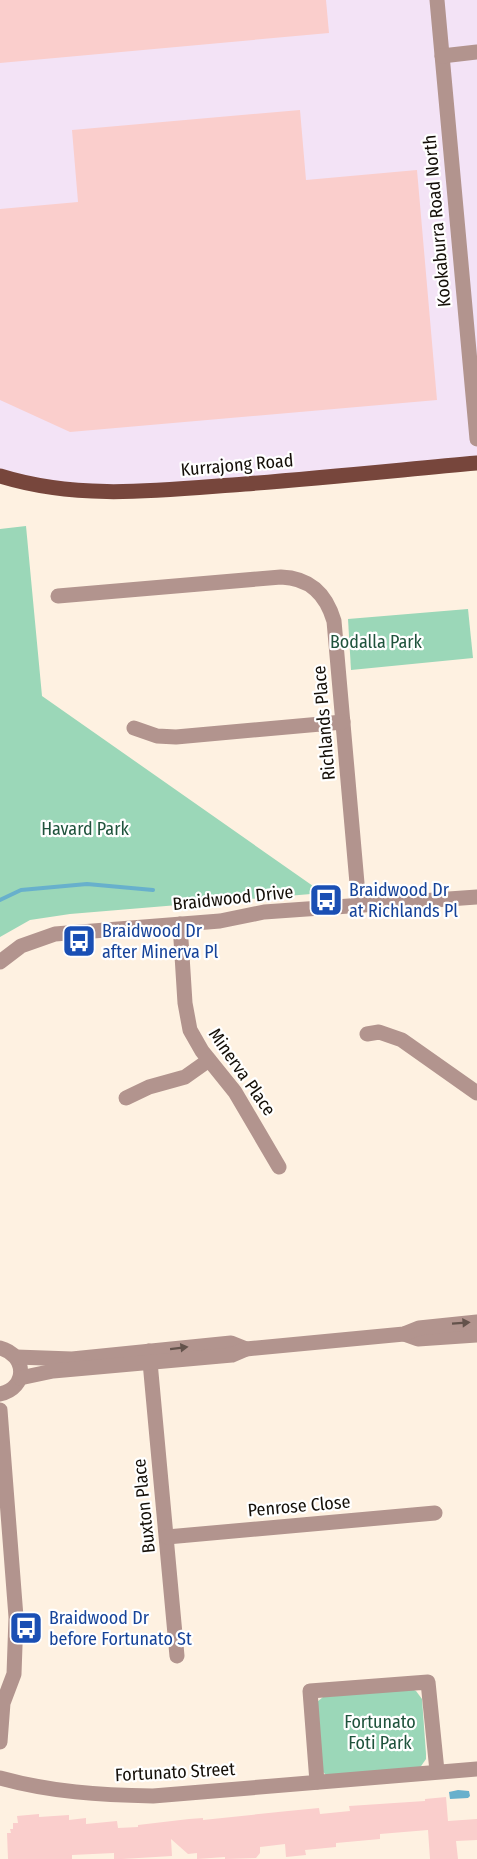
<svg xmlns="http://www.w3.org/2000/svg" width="477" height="1859" font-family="'Fira Sans Condensed',sans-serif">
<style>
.industrial{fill:#f3e3f6}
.green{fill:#9bd7b8}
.water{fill:#68b0cc}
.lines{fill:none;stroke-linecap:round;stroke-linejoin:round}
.stream{stroke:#68b0cc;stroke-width:4}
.building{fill:#facecc}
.minor{stroke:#b2948e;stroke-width:15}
.major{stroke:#77463c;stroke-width:15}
.oneway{fill:#63524b}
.labels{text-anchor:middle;stroke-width:4.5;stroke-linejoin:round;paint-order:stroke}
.street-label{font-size:18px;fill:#140f08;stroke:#fff}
.park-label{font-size:18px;fill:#1f533c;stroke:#fff}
.transit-label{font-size:18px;fill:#164399;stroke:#fff;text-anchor:start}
</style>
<rect width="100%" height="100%" fill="#fef1e1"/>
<!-- industrial -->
<polygon class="industrial" points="0,0 477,0 477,463 64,490 0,470"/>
<!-- green -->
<g class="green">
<polygon points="26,526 42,696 323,893 70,914 30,920 0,937 0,529"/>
<polygon points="468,609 473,658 351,670 348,619"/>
<polygon points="412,1689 416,1691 422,1699 426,1754 426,1759 419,1769 326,1775 321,1770 317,1702 323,1697"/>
</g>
<!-- water -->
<polygon class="water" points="458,1790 469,1791 470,1796 468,1798 450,1799 449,1792"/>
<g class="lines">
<!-- stream -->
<polyline class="stream" points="0,900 21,890 87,884 153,890"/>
</g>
<!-- building -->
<g class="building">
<polygon points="0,0 326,0 329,33 0,63"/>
<polygon points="300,110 306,180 417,170 437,400 70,432 0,400 0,209 78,202 72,130"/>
<polygon points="446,1797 448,1821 477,1819 477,1840 456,1841 458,1859 430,1859 428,1830 380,1834 380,1839 336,1843 336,1847 305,1850 306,1855 286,1857 285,1844 260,1847 260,1853 256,1858 225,1859 225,1857 197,1859 197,1853 188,1854 171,1839 172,1856 122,1859 114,1859 114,1853 72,1855 72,1859 8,1859 7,1833 11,1833 10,1829 13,1829 13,1823 18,1823 17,1816 39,1814 39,1817 69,1815 69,1820 86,1818 86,1824 117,1821 118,1828 138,1827 138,1825 189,1819 203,1818 203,1820 288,1811 319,1808 320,1814 350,1811 349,1806 425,1801 425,1799"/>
</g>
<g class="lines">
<!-- minor -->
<g class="minor">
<polyline points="437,0 477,439"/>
<polyline points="442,56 477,52"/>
<path d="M58 596 281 577C310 578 326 594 334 621L359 906"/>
<polyline points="134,728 157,736 176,737 343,722"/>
<polyline points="180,924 185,1003 190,1030 202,1051 235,1092 279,1167"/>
<polyline points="0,962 21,946 55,934 220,921 264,912 477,897"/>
<polyline points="367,1034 379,1032 402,1040 477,1093"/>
<polyline points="126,1098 149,1087 185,1077 209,1060"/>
<polyline points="404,1334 418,1339 477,1335"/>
<path d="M0 1348C27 1355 28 1388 0 1394"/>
<polyline points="149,1351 177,1656"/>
<polyline points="16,1357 72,1359 231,1343 246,1349"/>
<polyline points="20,1378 53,1371 232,1355 246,1349 404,1334 419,1328 477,1322"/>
<polyline points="0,1410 16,1617 14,1674 3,1703 0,1742"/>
<polyline points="167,1537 435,1513"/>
<path d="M0 1778C50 1792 101 1795 153 1796L477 1769"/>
<polyline points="317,1782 310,1691 428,1682 437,1771"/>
</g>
<!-- major -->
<path class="major" d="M0 476C80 501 163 490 245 484 322 478 400 470 477 463"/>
</g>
<!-- one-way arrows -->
<defs><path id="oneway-solid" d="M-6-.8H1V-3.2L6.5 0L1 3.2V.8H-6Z" transform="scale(1.5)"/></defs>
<g class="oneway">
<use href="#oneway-solid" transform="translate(461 1323) rotate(-4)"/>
<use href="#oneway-solid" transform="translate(179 1348) rotate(-7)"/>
</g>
<!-- icons -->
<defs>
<symbol id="bus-square" viewBox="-11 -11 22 22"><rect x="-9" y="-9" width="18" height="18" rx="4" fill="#1a4fb4" stroke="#fff"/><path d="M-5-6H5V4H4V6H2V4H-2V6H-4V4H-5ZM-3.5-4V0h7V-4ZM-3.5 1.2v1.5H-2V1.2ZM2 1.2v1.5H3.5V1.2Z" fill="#fff"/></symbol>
</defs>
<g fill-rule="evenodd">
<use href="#bus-square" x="307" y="881" width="38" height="38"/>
<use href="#bus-square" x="60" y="922" width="38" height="38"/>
<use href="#bus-square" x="7" y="1609" width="38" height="38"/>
</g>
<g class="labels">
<!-- street labels -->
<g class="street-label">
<text transform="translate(437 221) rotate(-95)" y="6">Kookaburra Road North</text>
<text transform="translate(237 465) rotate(-5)" y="6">Kurrajong Road</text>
<text transform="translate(324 723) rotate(-95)" y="6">Richlands Place</text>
<text transform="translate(233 898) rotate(-6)" y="6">Braidwood Drive</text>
<text transform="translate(242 1072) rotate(55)" y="6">Minerva Place</text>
<text transform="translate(144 1506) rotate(-96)" y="6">Buxton Place</text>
<text transform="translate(299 1506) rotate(-5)" y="6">Penrose Close</text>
<text transform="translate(175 1772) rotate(-3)" y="6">Fortunato Street</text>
</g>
<!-- park labels -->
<g class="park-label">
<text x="376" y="648">Bodalla Park</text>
<text x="85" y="835">Havard Park</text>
<text x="380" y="1728">Fortunato<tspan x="380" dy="21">Foti Park</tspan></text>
</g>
<!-- transit labels -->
<g class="transit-label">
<text x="349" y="896">Braidwood Dr<tspan x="349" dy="21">at Richlands Pl</tspan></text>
<text x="102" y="937">Braidwood Dr<tspan x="102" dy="21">after Minerva Pl</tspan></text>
<text x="49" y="1624">Braidwood Dr<tspan x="49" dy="21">before Fortunato St</tspan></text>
</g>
</g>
</svg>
